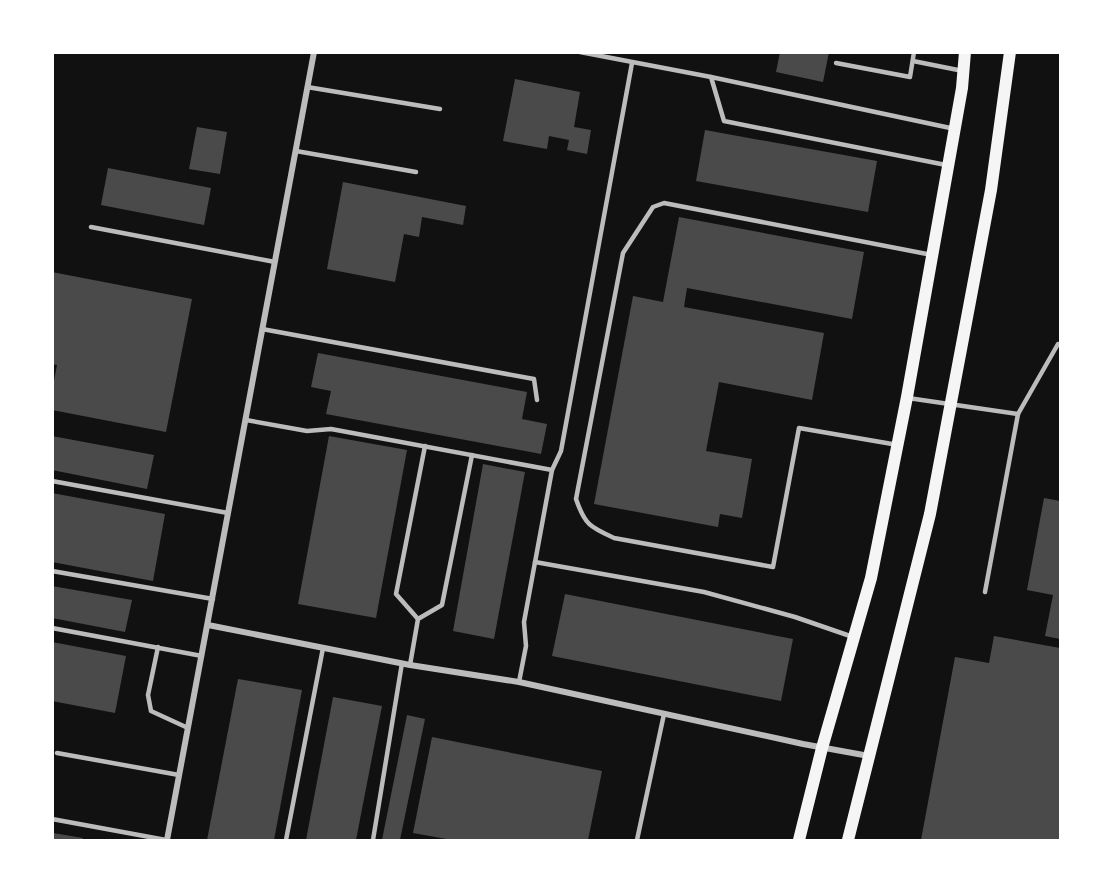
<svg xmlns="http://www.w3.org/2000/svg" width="1113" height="893" font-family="'Sofia Sans Condensed',sans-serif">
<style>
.building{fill:#4a4a4a}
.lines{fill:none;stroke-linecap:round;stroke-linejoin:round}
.service{stroke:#bcbcbc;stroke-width:4.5}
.minor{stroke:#bcbcbc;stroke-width:6}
.secondary{stroke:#f5f5f5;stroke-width:12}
</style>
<rect width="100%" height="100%" fill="#111"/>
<!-- building -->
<g class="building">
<polygon points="780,52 829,52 823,82 776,72"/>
<polygon points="515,79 580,92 574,127 591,130 587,154 567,150 569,140 549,136 547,149 503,141"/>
<polygon points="197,127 227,132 220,174 189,169"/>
<polygon points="705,130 877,161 868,212 696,181"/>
<polygon points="108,168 211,188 204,225 101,205"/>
<polygon points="343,182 466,206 463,225 422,217 419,237 404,234 395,282 327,269"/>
<polygon points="679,217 864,252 852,319 687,288 684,307 824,333 812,400 719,382 706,451 752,459 742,518 720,514 718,527 594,504 633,296 663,302"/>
<polygon points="52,272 192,299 166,432 52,410 52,391 57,365 52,364"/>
<polygon points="318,353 527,392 522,419 547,424 541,454 326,414 331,391 311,387"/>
<polygon points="52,436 154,455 147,489 52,470"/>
<polygon points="329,436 407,450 376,618 298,604"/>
<polygon points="483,464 525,472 494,639 453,631"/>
<polygon points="52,493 165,514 153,581 52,562"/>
<polygon points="1044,498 1060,501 1060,639 1045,636 1053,595 1027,590"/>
<polygon points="52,586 132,600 125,632 52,618"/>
<polygon points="565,594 793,639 781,701 552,656"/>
<polygon points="994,636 1060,648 1060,840 921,840 955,657 989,663"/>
<polygon points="52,642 126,656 115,713 52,701"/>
<polygon points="238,679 302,690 274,840 207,840"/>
<polygon points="333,697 382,706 356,840 306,840"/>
<polygon points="407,715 425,719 400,840 382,840"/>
<polygon points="432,737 602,771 588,840 452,840 413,833"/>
<polygon points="53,833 83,838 82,840 52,840"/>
</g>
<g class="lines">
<!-- service -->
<g class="service">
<polyline points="580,52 711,77 724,121 946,165"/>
<polyline points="913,61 963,71"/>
<polyline points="836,63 910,77 914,52"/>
<polyline points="711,77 955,129"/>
<polyline points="307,87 440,109"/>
<polyline points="296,151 416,172"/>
<polyline points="91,227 275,262"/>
<polyline points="262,329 534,379 537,400"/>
<polyline points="908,398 1018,414 1058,344"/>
<polyline points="246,420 307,431 331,429 552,470 524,622 526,646 519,682"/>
<path d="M898 445 799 428 773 567 614 538C590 527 585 525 576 499L623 253 653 207 664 203 932 255"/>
<polyline points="552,470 561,451 632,63"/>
<polyline points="52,481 228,513"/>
<polyline points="535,562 704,592 795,617 853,637"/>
<polyline points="52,571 213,599"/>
<polyline points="985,592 1018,414"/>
<polyline points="418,619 396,594 425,446"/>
<polyline points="52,628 202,656"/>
<polyline points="158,647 148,695 151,711 188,728"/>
<polyline points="410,665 418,619 442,605 472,455"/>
<polyline points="57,753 179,775"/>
<polyline points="52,819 166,840"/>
<polyline points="286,840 323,648"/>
<polyline points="373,840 402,663"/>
<polyline points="637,840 664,714"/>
</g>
<!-- minor -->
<g class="minor">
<polyline points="208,625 410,665 519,682 803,744 869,756"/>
<polyline points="167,840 314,52"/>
</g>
<!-- secondary -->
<g class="secondary">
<polyline points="799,840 822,748 871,578 907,397 962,88 965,52"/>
<polyline points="848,840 930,514 991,190 1010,52"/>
</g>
</g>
<!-- border -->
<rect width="1113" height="893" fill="none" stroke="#ffffff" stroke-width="108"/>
</svg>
